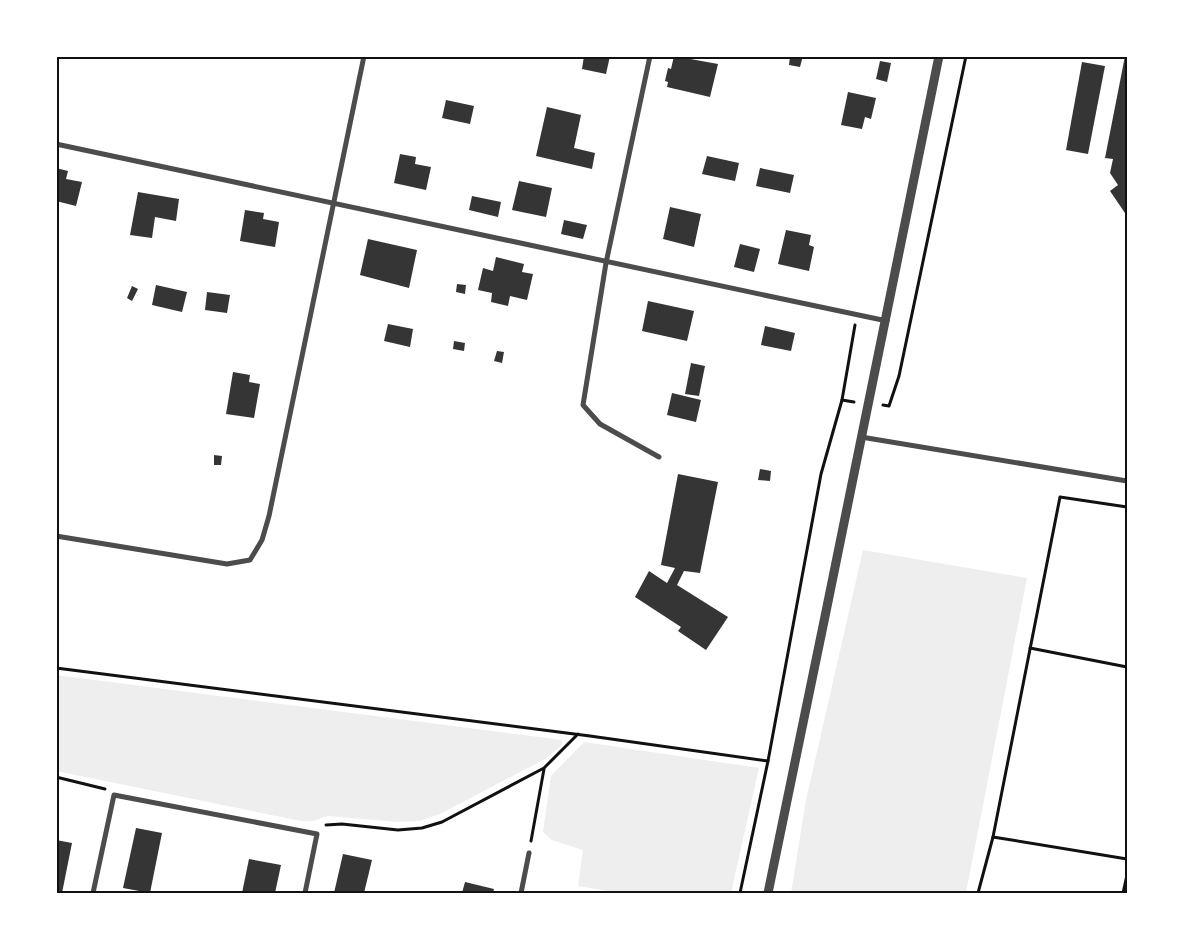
<svg xmlns="http://www.w3.org/2000/svg" width="1183" height="949" font-family="Raleway,sans-serif">
<style>
.green{fill:#eee}
.building{fill:#353535}
.lines{fill:none;stroke-linecap:round;stroke-linejoin:round}
.path{stroke:#111;stroke-width:3}
.minor{stroke:#4c4c4c;stroke-width:5}
.tertiary{stroke:#4c4c4c;stroke-width:9}
.neatline{fill:none;stroke:#111;stroke-width:2}
</style>
<rect width="100%" height="100%" fill="#fff"/>
<!-- green -->
<g class="green">
<polygon points="863,550 1027,578 966,893 791,893 806,800"/>
<polygon points="56,675 562,740 561,746 545,759 440,814 420,821 397,822 328,816 313,821 301,821 56,771"/>
<polygon points="584,742 759,768 731,893 620,893 578,886 583,850 552,840 543,832 551,776"/>
</g>
<!-- building -->
<g class="building">
<polygon points="584,56 610,56 606,74 582,69"/>
<polygon points="674,56 718,64 710,97 667,87 668,82 665,81 668,68 671,69"/>
<polygon points="790,56 803,56 800,67 789,65"/>
<polygon points="1125,56 1127,56 1127,216 1110,191 1118,185 1110,173 1113,159 1105,158"/>
<polygon points="880,61 891,63 887,82 876,79"/>
<polygon points="1082,62 1105,66 1088,154 1066,150"/>
<polygon points="848,92 876,98 871,119 865,117 862,129 841,125"/>
<polygon points="446,100 474,106 470,124 442,118"/>
<polygon points="547,107 581,115 574,148 595,153 592,169 536,156"/>
<polygon points="400,154 416,157 415,164 431,167 426,190 394,183"/>
<polygon points="707,156 739,163 735,181 702,174"/>
<polygon points="56,168 68,171 66,179 82,182 76,206 56,201"/>
<polygon points="760,168 794,175 790,193 756,186"/>
<polygon points="519,181 552,188 546,217 512,210"/>
<polygon points="138,192 179,199 176,221 155,217 152,238 130,235"/>
<polygon points="472,196 501,202 498,217 469,210"/>
<polygon points="670,207 701,214 694,247 663,239"/>
<polygon points="245,210 264,213 263,219 279,222 275,247 240,241"/>
<polygon points="564,220 587,225 583,239 561,234"/>
<polygon points="786,230 811,235 809,245 814,247 809,271 778,264"/>
<polygon points="368,239 417,250 409,288 360,275"/>
<polygon points="740,244 760,249 754,272 734,267"/>
<polygon points="496,257 524,264 522,272 533,274 527,300 510,296 508,306 491,302 492,293 478,290 483,268 493,271"/>
<polygon points="457,284 466,285 465,294 456,292"/>
<polygon points="156,285 187,292 182,312 152,305"/>
<polygon points="132,286 138,289 132,301 127,298"/>
<polygon points="207,292 230,295 227,313 205,310"/>
<polygon points="648,301 694,311 687,341 642,331"/>
<polygon points="388,324 413,329 410,347 384,341"/>
<polygon points="765,326 795,333 791,351 761,345"/>
<polygon points="454,341 465,343 464,351 453,349"/>
<polygon points="497,351 504,352 502,363 494,361"/>
<polygon points="691,363 705,366 699,396 685,394"/>
<polygon points="233,372 250,375 249,382 260,384 254,418 226,414"/>
<polygon points="672,393 701,400 696,422 667,415"/>
<polygon points="214,455 222,456 221,465 214,465"/>
<polygon points="760,469 771,471 770,481 758,480"/>
<polygon points="678,474 718,482 700,573 684,571 677,585 728,617 706,650 678,631 681,627 635,597 649,571 667,583 675,568 661,565"/>
<polygon points="136,828 162,833 150,893 123,888"/>
<polygon points="56,840 72,843 62,893 56,893"/>
<polygon points="343,854 372,860 364,893 334,893"/>
<polygon points="249,859 281,865 275,893 242,893"/>
<polygon points="465,882 494,889 493,893 462,893"/>
</g>
<g class="lines">
<!-- path -->
<g class="path">
<polyline points="842,400 854,402"/>
<polyline points="883,405 889,406 899,376 966,56"/>
<polyline points="1030,648 1127,667"/>
<polyline points="56,668 590,736 768,761"/>
<polyline points="56,777 105,789"/>
<polyline points="326,825 342,824 398,830 422,828 442,822 544,768 578,734"/>
<polyline points="993,837 1127,859"/>
<polyline points="531,841 544,769"/>
<polyline points="740,893 768,761 821,474 842,400 855,325"/>
<polyline points="978,893 993,837 1060,497 1127,507"/>
<polyline points="1123,893 1127,875"/>
</g>
<!-- minor -->
<g class="minor">
<polyline points="650,56 606,263 583,405 600,424 659,457"/>
<path d="M56 144C334 201 610 263 887 321"/>
<polyline points="861,437 1127,481"/>
<polyline points="56,536 227,564 250,560 262,540 269,516 364,56"/>
<polyline points="93,893 114,795 317,834 305,893"/>
<polyline points="521,893 529,853"/>
</g>
<!-- tertiary -->
<path class="tertiary" d="M768 893C825 614 884 336 939 56"/>
</g>
<!-- border -->
<rect width="1183" height="949" fill="none" stroke="#ffffff" stroke-width="115"/>
<rect x="58" y="58" width="1068" height="834" class="neatline"/>
</svg>
